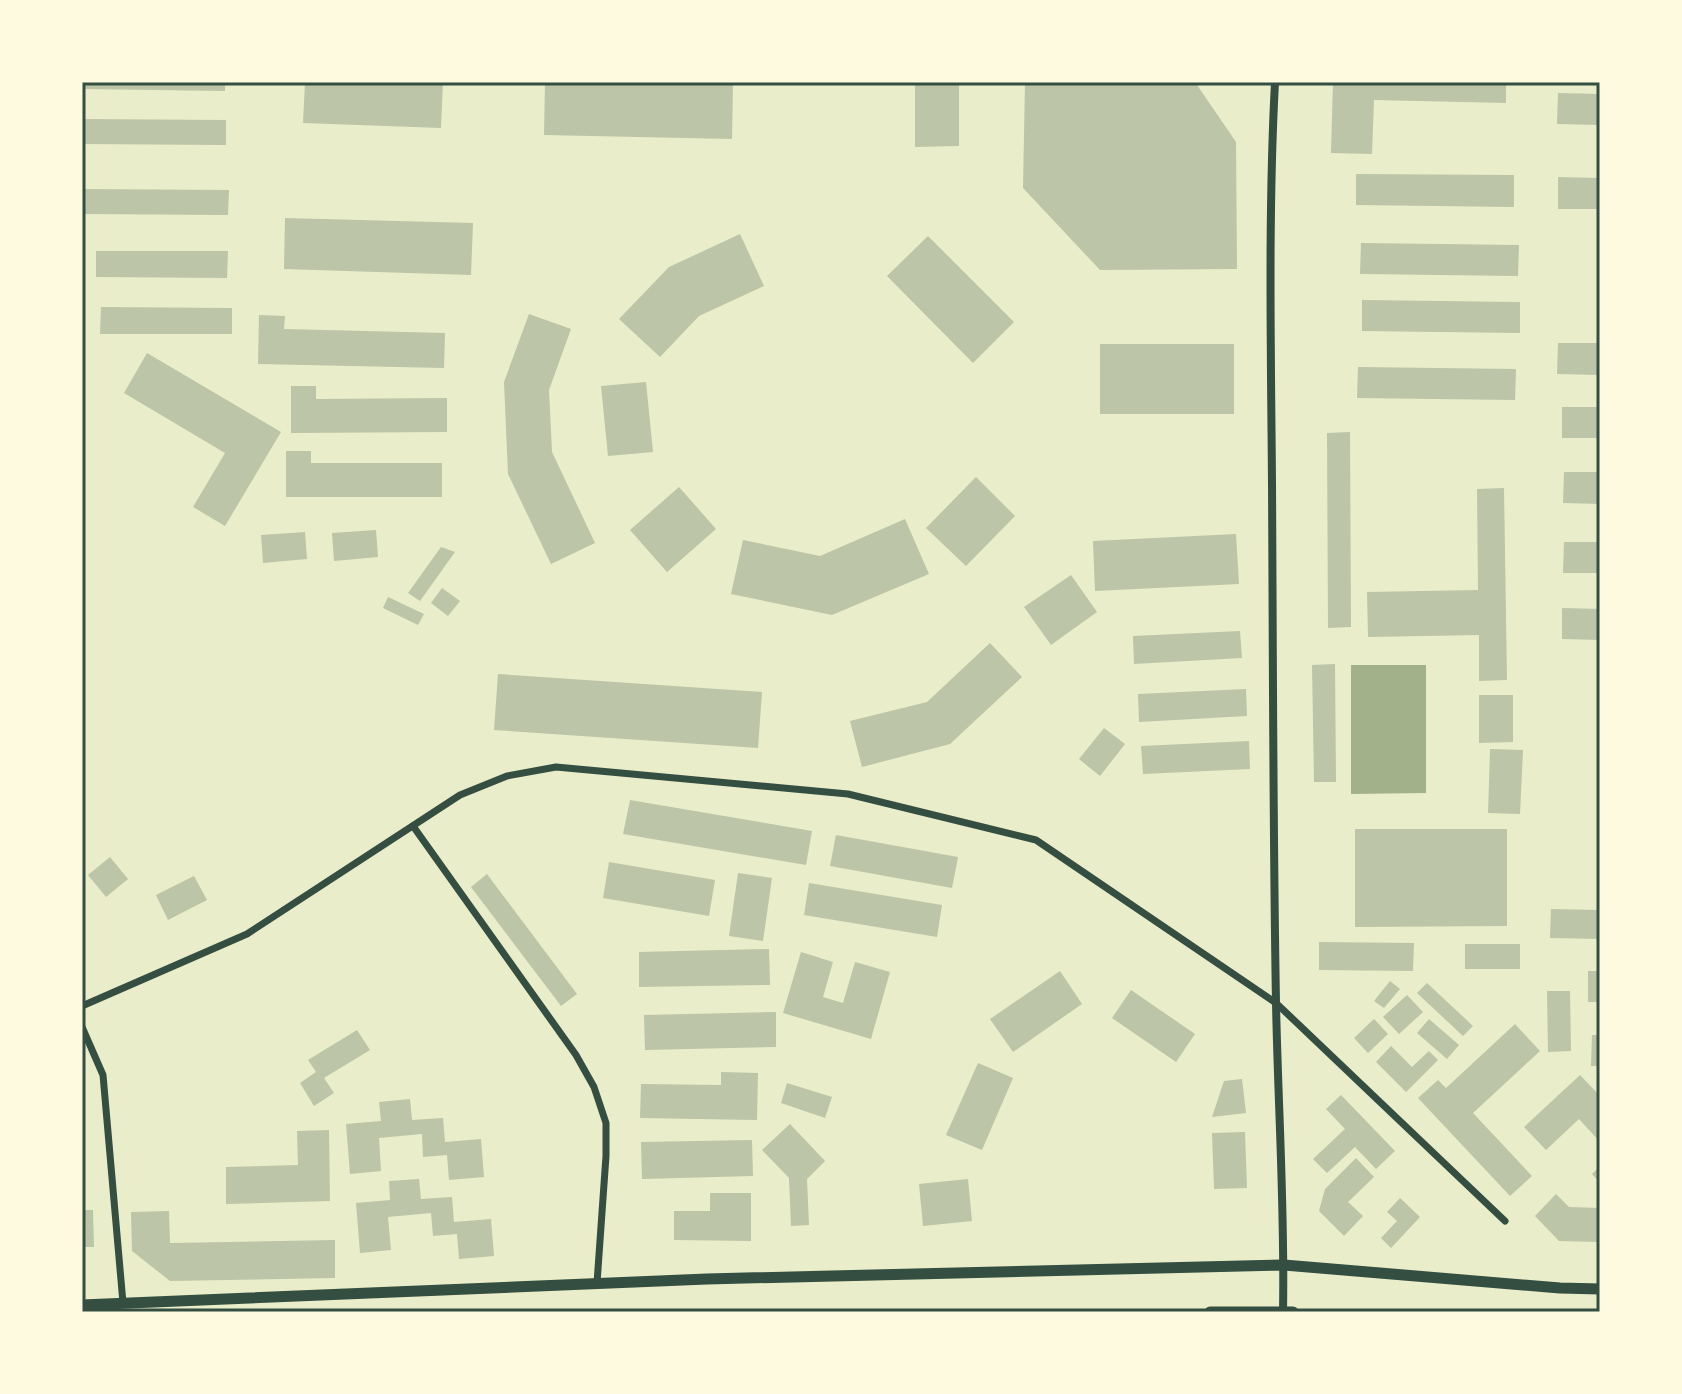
<svg xmlns="http://www.w3.org/2000/svg" width="1682" height="1394" font-family="'Varela Round',sans-serif">
<style>
.water{fill:#a3b18a}
.building{fill:#bcc5a7}
.lines{fill:none;stroke-linecap:round;stroke-linejoin:round}
.minor{stroke:#344e41;stroke-width:7}
.tertiary{stroke:#344e41;stroke-width:8}
.primary{stroke:#344e41;stroke-width:11}
.neatline{fill:none;stroke:#344e41;stroke-width:3}
</style>
<rect width="100%" height="100%" fill="#e9edc9"/>
<!-- water -->
<polygon class="water" points="1351,665 1426,665 1426,793 1351,794"/>
<!-- building -->
<g class="building">
<polygon points="82,82 225,82 225,91 82,89"/>
<polygon points="305,82 443,82 441,128 303,123"/>
<polygon points="545,82 733,82 732,139 544,135"/>
<polygon points="915,82 959,82 959,146 915,147"/>
<polygon points="1025,82 1195,82 1236,142 1237,269 1100,270 1023,188"/>
<polygon points="1333,82 1506,82 1506,103 1374,100 1372,154 1331,153"/>
<polygon points="1558,93 1600,94 1600,125 1557,124"/>
<polygon points="82,119 226,120 226,145 82,144"/>
<polygon points="1356,174 1514,175 1514,207 1356,205"/>
<polygon points="1558,177 1600,178 1600,209 1558,209"/>
<polygon points="82,189 229,190 228,215 82,214"/>
<polygon points="285,218 473,223 471,275 284,269"/>
<polygon points="740,234 764,286 699,316 660,357 619,319 669,267"/>
<polygon points="928,236 1014,322 973,363 887,276"/>
<polygon points="1361,243 1519,245 1518,276 1360,274"/>
<polygon points="96,251 228,251 227,278 96,277"/>
<polygon points="1362,300 1520,302 1520,333 1362,331"/>
<polygon points="101,307 232,308 232,334 100,334"/>
<polygon points="529,314 571,329 549,390 552,452 595,543 551,564 508,474 504,382"/>
<polygon points="259,315 285,316 284,329 445,333 444,368 258,364"/>
<polygon points="1558,343 1600,343 1600,375 1557,374"/>
<rect x="1100" y="344" width="134" height="70"/>
<polygon points="147,353 281,432 225,526 193,507 225,453 124,393"/>
<polygon points="1358,367 1516,369 1515,400 1357,398"/>
<polygon points="646,382 653,452 608,456 601,386"/>
<polygon points="291,386 316,386 316,399 447,398 447,432 291,433"/>
<rect x="1562" y="407" width="38" height="31"/>
<polygon points="1350,432 1351,627 1328,628 1327,433"/>
<polygon points="286,451 311,451 311,463 442,463 442,497 286,497"/>
<polygon points="1564,472 1600,472 1600,504 1563,503"/>
<polygon points="976,477 1015,516 966,566 926,528"/>
<polygon points="679,487 716,529 667,572 630,530"/>
<polygon points="1504,488 1507,680 1479,681 1479,635 1368,637 1367,592 1478,590 1477,489"/>
<polygon points="905,519 929,574 832,615 731,594 743,540 820,556"/>
<polygon points="376,530 378,557 334,561 332,533"/>
<polygon points="305,532 307,559 263,563 261,535"/>
<polygon points="1236,534 1239,584 1095,591 1093,541"/>
<polygon points="1564,542 1600,542 1600,573 1563,573"/>
<polygon points="441,547 455,552 420,601 408,593"/>
<polygon points="1071,575 1097,612 1051,645 1024,607"/>
<polygon points="442,588 460,601 448,616 431,603"/>
<polygon points="388,597 424,614 418,625 383,608"/>
<polygon points="1562,608 1600,609 1600,640 1562,639"/>
<polygon points="1240,631 1242,658 1134,664 1133,636"/>
<polygon points="990,643 1022,677 950,744 862,767 850,721 927,702"/>
<polygon points="1335,664 1336,782 1314,782 1312,665"/>
<polygon points="498,674 762,692 758,748 494,730"/>
<polygon points="1246,689 1247,716 1139,722 1138,694"/>
<polygon points="1479,695 1513,695 1513,742 1479,743"/>
<polygon points="1104,728 1125,744 1100,776 1079,759"/>
<polygon points="1249,741 1250,769 1143,774 1141,746"/>
<polygon points="1490,749 1523,750 1520,814 1488,813"/>
<polygon points="630,800 812,831 806,865 623,834"/>
<polygon points="1355,829 1507,829 1507,926 1355,927"/>
<polygon points="836,835 958,857 952,888 830,866"/>
<polygon points="110,857 128,879 106,897 88,875"/>
<polygon points="609,862 715,880 709,916 603,898"/>
<polygon points="738,873 772,878 763,941 729,936"/>
<polygon points="487,874 577,994 561,1006 471,887"/>
<polygon points="194,876 207,900 168,920 156,895"/>
<polygon points="809,883 942,905 937,937 804,915"/>
<polygon points="1551,909 1600,910 1600,939 1550,938"/>
<polygon points="1319,942 1414,943 1413,971 1319,970"/>
<rect x="1465" y="944" width="55" height="25"/>
<polygon points="769,949 770,985 639,987 639,952"/>
<polygon points="801,952 833,962 823,997 843,1003 855,962 890,972 871,1039 783,1013"/>
<polygon points="1060,971 1082,1004 1013,1052 990,1019"/>
<rect x="1588" y="971" width="12" height="31"/>
<polygon points="1390,981 1400,989 1384,1008 1374,1001"/>
<polygon points="1427,983 1473,1026 1463,1036 1417,993"/>
<polygon points="1131,990 1195,1034 1176,1062 1112,1018"/>
<polygon points="1547,991 1570,991 1571,1051 1548,1052"/>
<polygon points="1407,995 1423,1012 1399,1034 1383,1017"/>
<polygon points="776,1012 776,1047 645,1050 644,1015"/>
<polygon points="1374,1019 1388,1034 1368,1053 1354,1038"/>
<polygon points="1429,1019 1459,1045 1447,1059 1417,1033"/>
<polygon points="1515,1024 1540,1051 1473,1113 1532,1176 1510,1196 1418,1098 1438,1080 1446,1088"/>
<polygon points="357,1030 370,1050 324,1078 334,1093 314,1106 300,1083 316,1072 308,1060"/>
<polygon points="1592,1035 1600,1035 1600,1066 1591,1066"/>
<polygon points="1391,1046 1412,1067 1429,1051 1438,1060 1406,1092 1376,1062"/>
<polygon points="978,1063 1013,1078 982,1150 946,1135"/>
<polygon points="721,1072 758,1073 757,1120 640,1118 641,1084 721,1085"/>
<polygon points="1580,1075 1600,1096 1600,1142 1579,1119 1546,1150 1524,1127"/>
<polygon points="1242,1079 1246,1113 1212,1117 1224,1081"/>
<polygon points="787,1083 832,1097 825,1118 781,1103"/>
<polygon points="1341,1095 1395,1151 1376,1169 1355,1147 1327,1173 1313,1159 1345,1129 1326,1109"/>
<polygon points="410,1099 412,1120 443,1118 445,1142 481,1139 484,1177 449,1180 447,1155 423,1157 422,1134 379,1138 381,1171 350,1174 346,1124 381,1121 379,1102"/>
<polygon points="790,1124 825,1161 807,1179 809,1225 791,1226 789,1178 762,1150"/>
<polygon points="329,1130 330,1201 226,1204 226,1167 298,1165 297,1131"/>
<polygon points="1245,1132 1247,1188 1214,1189 1212,1133"/>
<polygon points="752,1140 753,1176 642,1179 641,1142"/>
<polygon points="1356,1158 1374,1177 1348,1202 1363,1216 1344,1236 1319,1211 1325,1189"/>
<polygon points="1600,1166 1600,1183 1592,1174"/>
<polygon points="419,1179 421,1199 452,1197 454,1222 491,1219 494,1256 459,1259 457,1234 433,1236 431,1213 388,1217 391,1250 360,1253 356,1203 390,1200 389,1181"/>
<polygon points="968,1179 972,1221 923,1226 919,1184"/>
<polygon points="710,1193 751,1193 751,1241 674,1240 674,1211 710,1211"/>
<polygon points="1556,1194 1569,1207 1600,1208 1600,1242 1559,1241 1535,1216"/>
<polygon points="1400,1198 1420,1217 1391,1248 1381,1238 1397,1221 1387,1212"/>
<polygon points="82,1210 93,1210 94,1247 82,1247"/>
<polygon points="169,1211 170,1243 335,1240 335,1278 170,1281 132,1251 131,1212"/>
</g>
<g class="lines">
<!-- minor -->
<g class="minor">
<polyline points="413,826 576,1055 594,1087 606,1123 606,1156 597,1283"/>
<polyline points="82,1006 247,934 460,795 507,776 556,767 848,794 1036,840 1276,1003 1505,1221"/>
<polyline points="82,1027 103,1075 123,1303"/>
</g>
<!-- tertiary -->
<path class="tertiary" d="M1275 82C1268 216 1271 350 1272 484 1273 657 1273 830 1276 1003 1278 1106 1285 1209 1283 1312"/>
<!-- primary -->
<g class="primary">
<polyline points="82,1305 707,1279 1284,1265 1560,1288 1600,1289"/>
<polyline points="1210,1312 1293,1312"/>
</g>
</g>
<!-- border -->
<rect width="1682" height="1394" fill="none" stroke="#fefae0" stroke-width="168"/>
<rect x="84" y="84" width="1514" height="1226" class="neatline"/>
</svg>
